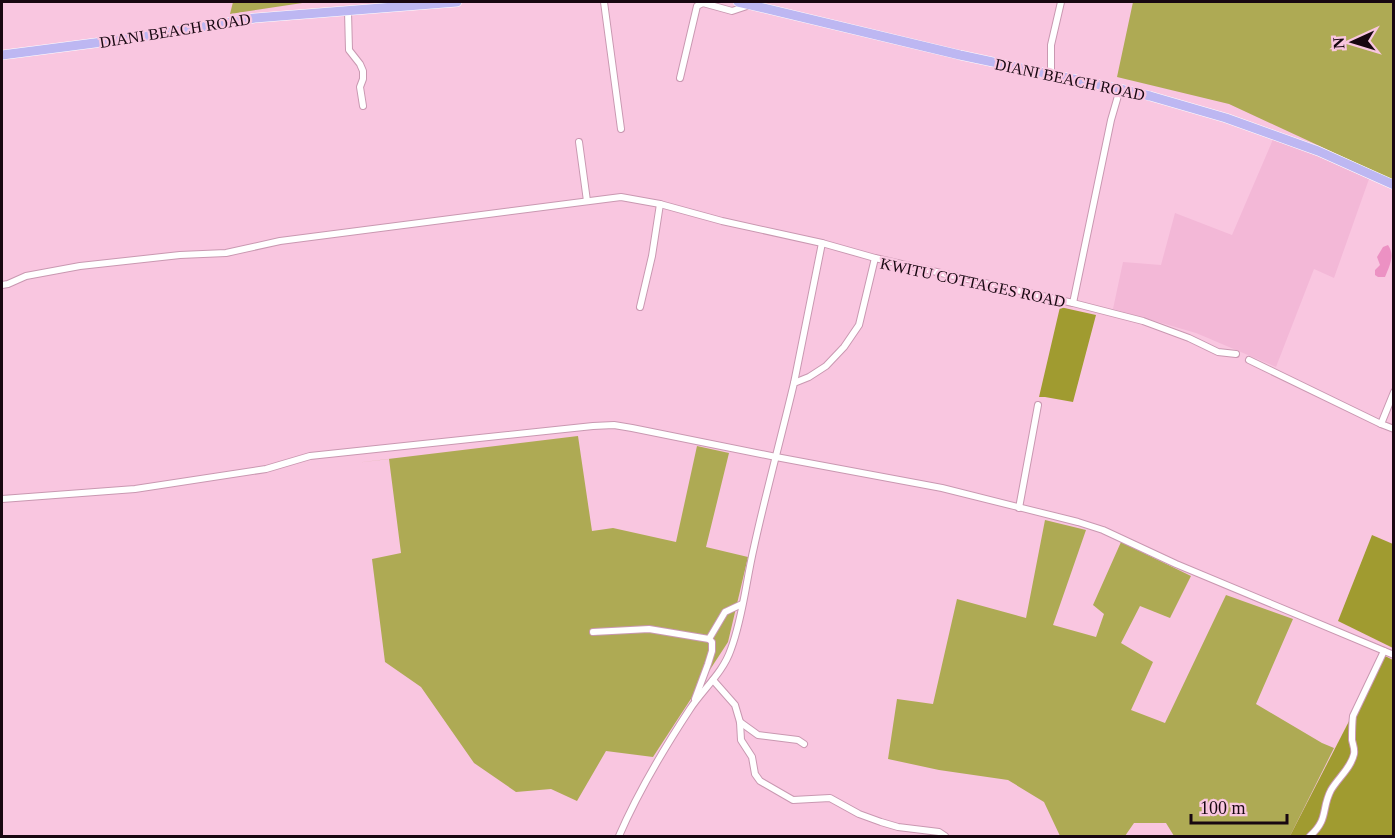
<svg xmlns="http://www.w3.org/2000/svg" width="1395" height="838" font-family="Georgia,serif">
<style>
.built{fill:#f3b8d7}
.green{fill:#aeaa54}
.forest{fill:#a09b30}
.water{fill:#ec91c3}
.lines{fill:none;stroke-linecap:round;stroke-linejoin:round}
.minor-casing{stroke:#c998b1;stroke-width:8}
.primary-casing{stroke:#fff;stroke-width:10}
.minor{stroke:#fff;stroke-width:6}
.primary{stroke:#bdb7f2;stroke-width:9}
.labels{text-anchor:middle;stroke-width:4.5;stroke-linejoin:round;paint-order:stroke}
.street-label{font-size:16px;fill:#180711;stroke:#f9c6e0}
</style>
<rect width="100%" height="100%" fill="#f9c6e0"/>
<!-- built -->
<polygon class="built" points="1274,137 1369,179 1334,278 1314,269 1276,367 1196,333 1113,309 1123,262 1161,265 1175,213 1232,235"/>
<!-- green -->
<g class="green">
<polygon points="233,2 309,2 230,14"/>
<polygon points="1133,2 1393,2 1393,180 1229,104 1117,77"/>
<polygon points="578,436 592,531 613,528 676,542 697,446 729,453 706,547 748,557 728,642 653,757 606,751 577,801 551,789 516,792 474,763 421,687 385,662 372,559 401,553 389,459 355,463"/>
<polygon points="1045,520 1086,530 1053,625 1096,637 1104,614 1093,605 1121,542 1191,576 1170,618 1140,606 1121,643 1153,662 1131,710 1165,723 1226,595 1293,619 1256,704 1322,743 1334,748 1290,836 1174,836 1166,823 1134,823 1125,836 1060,836 1044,802 1008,780 939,770 888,759 897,699 933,704 957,599 1026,618"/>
</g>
<!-- forest -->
<g class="forest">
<polygon points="1060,307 1096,315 1073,402 1045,397 1039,397"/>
<polygon points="1372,535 1393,544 1393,648 1338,621"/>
<polygon points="1383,655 1393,660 1393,836 1290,836"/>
</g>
<!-- water -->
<path class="water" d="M1388 245C1395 255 1390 265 1385 277H1378L1375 275V270L1380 265 1377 257 1383 247Z"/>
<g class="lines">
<defs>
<g id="minor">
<polyline points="604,2 621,129"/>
<polyline points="348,11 349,50 360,64 363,71 363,79 360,87 363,106"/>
<polyline points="1051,74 1051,45 1061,2"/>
<polyline points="680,78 697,6 703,3 732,11 750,5"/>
<polyline points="579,142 587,201"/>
<polyline points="2,285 8,284 26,276 80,266 180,255 226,253 280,241 621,197 660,204 722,221 822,243 875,258"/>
<polyline points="1073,303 1143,321 1189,338 1218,352 1236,354"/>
<polyline points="640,307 652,256 660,204"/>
<polyline points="1249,360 1381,424 1394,429"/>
<polyline points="794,383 822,243"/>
<polyline points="1381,424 1394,392"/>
<polyline points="2,499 135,489 266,469 310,456 593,426 614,425 632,428 776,457 942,488 1078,522 1103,530 1176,564 1394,655"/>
<polyline points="1019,508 1038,405"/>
<polyline points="593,632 649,629 709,639 712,642 712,651 708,664 695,699"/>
<polyline points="709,639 725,612 742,604"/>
<polyline points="713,680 735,705 740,722 741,740 752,757 755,774 760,781 793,800 830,798 859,814 881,822 898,827 939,832 945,836"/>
<polyline points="740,722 758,735 798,740 804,744"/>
<path d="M619 836C638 792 663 750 690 709 703 689 723 673 731 649 743 617 746 581 754 547 766 492 781 438 794 383L809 377 826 366 844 347 859 325 875 258 1073 303 1111 120 1120 89"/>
<path d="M1310 836C1329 819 1321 809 1331 790 1338 778 1351 768 1354 754 1355 749 1353 745 1352 740 1352 732 1352 724 1353 716L1384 651"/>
</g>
<g id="primary">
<polyline points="738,2 960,55 1120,89 1150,96 1226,118 1318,151 1394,185"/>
<polyline points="2,55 141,37 255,18 457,2"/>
</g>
</defs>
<!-- minor casing -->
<use href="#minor" class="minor-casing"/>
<!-- primary casing -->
<use href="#primary" class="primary-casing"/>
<!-- minor -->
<use href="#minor" class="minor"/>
<!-- primary -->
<use href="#primary" class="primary"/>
</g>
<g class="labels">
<!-- street labels -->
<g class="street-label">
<text transform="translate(175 30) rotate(-9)" y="6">DIANI BEACH ROAD</text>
<text transform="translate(1070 79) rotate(12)" y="6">DIANI BEACH ROAD</text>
<text transform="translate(973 282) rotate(12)" y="6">KWITU COTTAGES ROAD</text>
</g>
</g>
<!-- border -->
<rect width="1395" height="838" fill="none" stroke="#180711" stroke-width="6"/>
<!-- north arrow -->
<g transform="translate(1353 42) rotate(266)" stroke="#f9c6e0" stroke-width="4.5" paint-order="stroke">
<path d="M0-4.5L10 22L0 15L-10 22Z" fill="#180711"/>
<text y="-9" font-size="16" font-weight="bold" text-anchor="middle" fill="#180711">N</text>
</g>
<!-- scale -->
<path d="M1191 814v9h96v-9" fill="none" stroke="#180711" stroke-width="3"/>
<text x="1200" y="814" font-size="18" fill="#180711" stroke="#f9c6e0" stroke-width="4.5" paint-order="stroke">100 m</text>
</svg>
